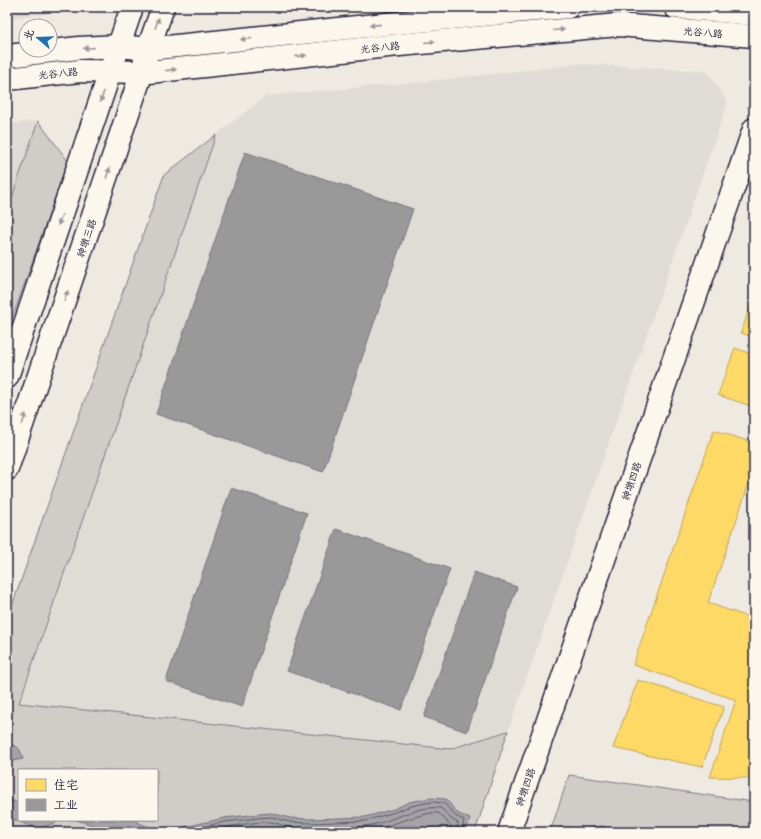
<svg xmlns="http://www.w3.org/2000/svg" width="761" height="839" font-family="'Balsamiq Sans','LXGW WenKai TC',sans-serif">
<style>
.built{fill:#dfdbd5}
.green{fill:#d0cdc9;stroke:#797882;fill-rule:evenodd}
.water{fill:#a6a3a7;stroke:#716f7c}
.homes{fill:#ffd966;stroke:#bda259}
.industry{fill:#999;stroke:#75757d}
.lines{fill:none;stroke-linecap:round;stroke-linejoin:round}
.shore{stroke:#575666;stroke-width:1}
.secondary-casing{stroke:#22223b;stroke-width:25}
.secondary{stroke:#fbf7ec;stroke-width:22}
.oneway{fill:#99979c}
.labels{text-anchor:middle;stroke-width:4;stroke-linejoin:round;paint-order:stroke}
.street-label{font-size:10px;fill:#22223b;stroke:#fbf7ec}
</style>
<rect width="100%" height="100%" fill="#eeeae2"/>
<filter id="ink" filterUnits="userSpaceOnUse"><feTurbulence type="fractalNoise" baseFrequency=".025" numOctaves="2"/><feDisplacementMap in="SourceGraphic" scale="8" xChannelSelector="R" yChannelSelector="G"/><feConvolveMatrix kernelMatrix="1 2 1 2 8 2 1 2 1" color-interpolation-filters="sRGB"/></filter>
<g filter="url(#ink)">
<!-- built -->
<g class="built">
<polygon points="7,7 55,7 45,14 7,18"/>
<polygon points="579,64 706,71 728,102 508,731 450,749 19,703 216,135 266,96 440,80"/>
<polygon points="38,121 7,212 7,124"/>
</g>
<!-- green -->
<g class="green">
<polygon points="38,121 68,161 7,333 7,212"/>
<path d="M216 135 19 703 450 749 508 731 475 832H7V620L164 175ZM19 770H157V820H19Z"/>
<polygon points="569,775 754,802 754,832 550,832"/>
</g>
<!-- water -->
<g class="water">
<path d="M7 744C19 746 20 748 23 759L7 762Z"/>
<polygon points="431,798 446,799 457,813 470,819 466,832 122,832 100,827 76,820 135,820 141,824 163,832 224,818 258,814 271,813 290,818 309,819 365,817 394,809 409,802"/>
<polygon points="7,799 19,803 19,820 63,820 38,829 15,820 7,813"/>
<polygon points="603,826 618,832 555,832 559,828 569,827 583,829"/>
</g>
<!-- homes -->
<g class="homes">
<polygon points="754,295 754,337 741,333"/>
<polygon points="735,348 754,355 754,407 718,395"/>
<polygon points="714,430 754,443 754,469 708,603 754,619 754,778 710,777 736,700 633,665"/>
<polygon points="638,680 724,707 702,767 613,748"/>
</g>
<!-- industry -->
<g class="industry">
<polygon points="245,152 413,209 323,472 156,414"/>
<polygon points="231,488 307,513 242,707 166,681"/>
<polygon points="336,529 450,569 401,710 287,671"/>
<polygon points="474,572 517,587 467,732 424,717"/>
</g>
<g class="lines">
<!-- shore -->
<g class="shore">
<polyline points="179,832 224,822 258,818 271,817 290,822 309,823 365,821 395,812 411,806 431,802 444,803 455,816 464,820 462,832"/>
<path d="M206 832C226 828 247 822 269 822 276 822 282 826 289 827 312 830 343 829 365 826 392 823 414 805 441 808L451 819 458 823 457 832"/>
<polyline points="236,832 269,828 285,832"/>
<path d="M368 832C380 829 429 810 438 813 443 815 447 823 451 826V832"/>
</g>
<defs>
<g id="secondary">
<polyline points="675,7 754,14"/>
<polyline points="7,56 79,48 119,46 148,49 386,24 568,7"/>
<polyline points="7,79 80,71 149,72 388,46 618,25 754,36"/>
<polyline points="7,377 132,7"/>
<polyline points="7,469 142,72 148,49 163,7"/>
<polyline points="509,832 754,129"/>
</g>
</defs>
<!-- secondary casing -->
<use href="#secondary" class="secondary-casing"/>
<!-- secondary -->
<use href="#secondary" class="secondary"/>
</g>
<!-- one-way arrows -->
<defs><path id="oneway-solid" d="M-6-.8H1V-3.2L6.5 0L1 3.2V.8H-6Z"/></defs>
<g class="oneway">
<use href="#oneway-solid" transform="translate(157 23) rotate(-71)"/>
<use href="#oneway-solid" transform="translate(375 25) rotate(174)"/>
<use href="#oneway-solid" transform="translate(559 30) rotate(-5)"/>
<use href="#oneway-solid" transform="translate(246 39) rotate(174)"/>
<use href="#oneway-solid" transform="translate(430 42) rotate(-5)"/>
<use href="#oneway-solid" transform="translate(89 48) rotate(176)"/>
<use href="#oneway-solid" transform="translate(301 56) rotate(-6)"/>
<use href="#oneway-solid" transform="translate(171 70) rotate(-6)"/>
<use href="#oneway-solid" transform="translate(102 97) rotate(109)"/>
<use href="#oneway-solid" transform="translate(108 173) rotate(-71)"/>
<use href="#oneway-solid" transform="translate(60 220) rotate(109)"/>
<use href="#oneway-solid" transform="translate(66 296) rotate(-71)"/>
<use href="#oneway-solid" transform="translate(24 419) rotate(-71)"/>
</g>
</g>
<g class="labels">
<!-- street labels -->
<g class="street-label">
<text transform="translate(703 32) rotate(5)" y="4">光谷八路</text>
<text transform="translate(380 47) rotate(-6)" y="4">光谷八路</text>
<text transform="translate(58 73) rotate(-6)" y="4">光谷八路</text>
<text transform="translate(86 238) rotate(-71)" y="4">神墩三路</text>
<text transform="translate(631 481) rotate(-71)" y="4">神墩四路</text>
<text transform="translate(525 787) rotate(-71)" y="4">神墩四路</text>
</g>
</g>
<!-- margin -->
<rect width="761" height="839" fill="none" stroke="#fbf7ec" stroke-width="24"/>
<rect x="12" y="12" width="737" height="815" fill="none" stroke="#22223b" stroke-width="1.5" filter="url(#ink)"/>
<!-- legend -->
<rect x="18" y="769" width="140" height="52" fill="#fbf7ec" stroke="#a4a2a5"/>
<rect x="26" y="779" width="20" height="12" fill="#ffd966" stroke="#a4a2a5"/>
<text x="54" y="789" font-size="12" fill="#22223b">住宅</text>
<rect x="26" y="799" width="20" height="12" fill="#999999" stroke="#a4a2a5"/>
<text x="54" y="809" font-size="12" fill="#22223b">工业</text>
<!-- north arrow -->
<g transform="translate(38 38) rotate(289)"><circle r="19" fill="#fbf7ec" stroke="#a4a2a5"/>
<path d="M0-3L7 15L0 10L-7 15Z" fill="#1f6fb2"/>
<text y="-6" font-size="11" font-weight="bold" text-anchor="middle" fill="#22223b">北</text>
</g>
</svg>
